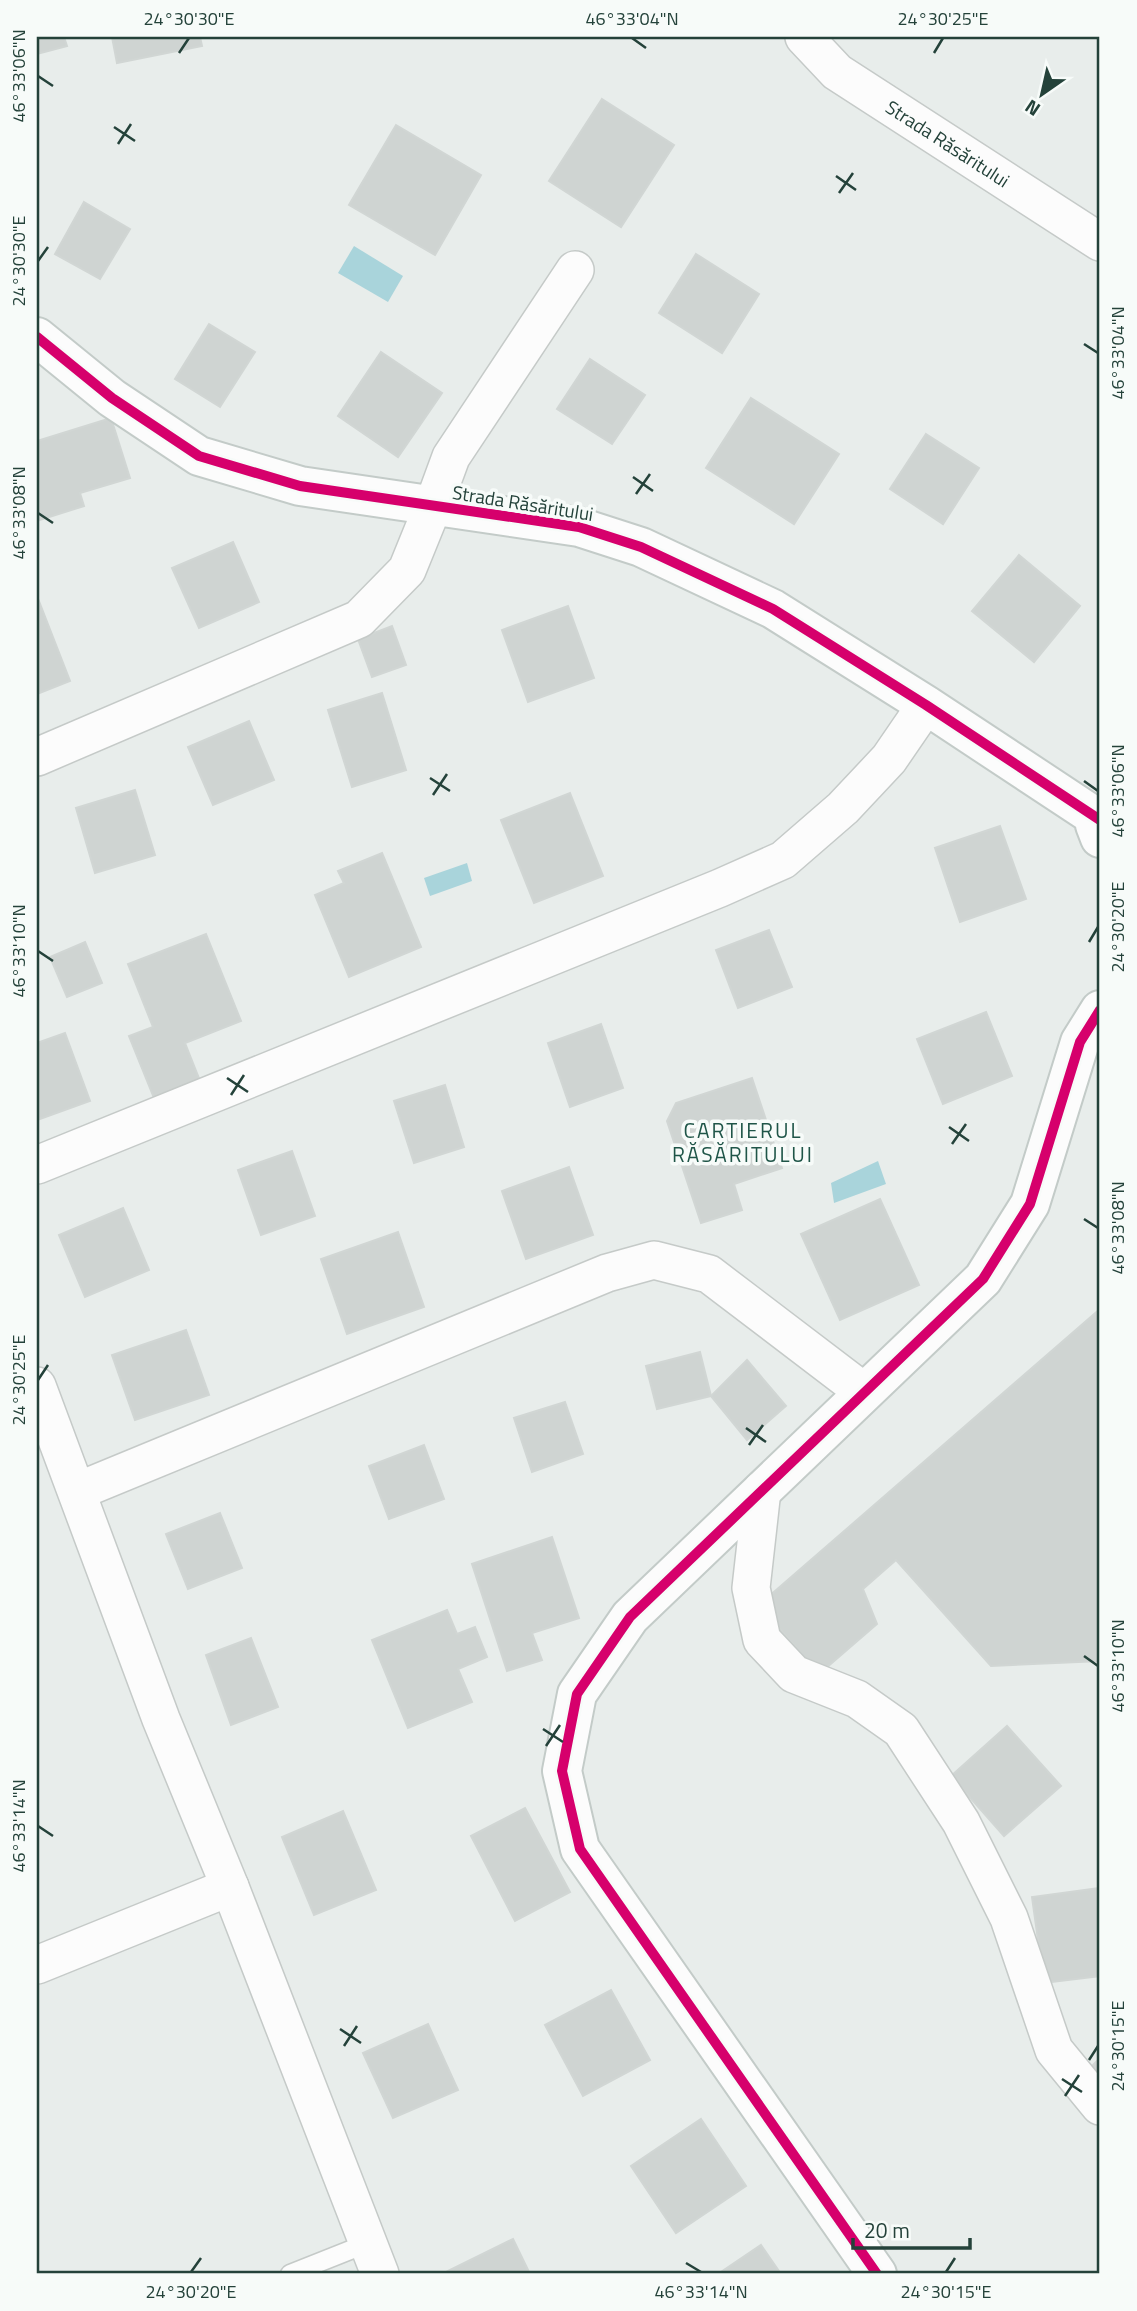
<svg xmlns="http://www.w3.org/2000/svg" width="1137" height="2311" font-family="'Titillium Web',sans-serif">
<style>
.water{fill:#a9d4db}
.building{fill:#cfd4d2;stroke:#d1d6d4;stroke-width:2}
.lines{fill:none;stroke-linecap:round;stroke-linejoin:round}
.lane-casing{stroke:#c5cac8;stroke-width:21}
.street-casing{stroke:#c5cac8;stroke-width:40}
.secondary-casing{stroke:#c3cbc8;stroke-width:42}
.lane{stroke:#fcfcfc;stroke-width:18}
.street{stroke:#fcfcfc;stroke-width:37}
.secondary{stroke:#fcfcfc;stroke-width:38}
.cycleway-casing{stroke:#f7fbf9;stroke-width:15}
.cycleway{stroke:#d6006c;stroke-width:10}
.ticks{fill:none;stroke:#24423a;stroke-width:2.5}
.labels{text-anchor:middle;stroke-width:7;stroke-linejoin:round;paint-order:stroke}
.street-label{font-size:19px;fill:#24423a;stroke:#f7fbf9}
.neighbourhood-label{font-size:21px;letter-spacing:2px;fill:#1f5548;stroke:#f7fbf9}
.neatline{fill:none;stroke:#24423a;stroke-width:2.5}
.ticks-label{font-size:18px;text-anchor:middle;fill:#24423a}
</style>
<rect width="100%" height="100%" fill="#e8edeb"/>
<!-- water -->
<g class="water">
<polygon points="354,246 403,276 388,302 338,273"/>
<polygon points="467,863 472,881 430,896 424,878"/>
<polygon points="878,1161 886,1184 834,1203 831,1183"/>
</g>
<!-- building -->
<g class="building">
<polygon points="37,37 64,37 67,46 37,54"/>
<polygon points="112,37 200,37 202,46 117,63"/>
<polygon points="602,99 674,145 621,227 549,181"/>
<polygon points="396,125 481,175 435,255 349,205"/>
<polygon points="84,202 130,229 100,279 55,254"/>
<polygon points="696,254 759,294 722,353 659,313"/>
<polygon points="209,324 255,352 220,407 175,379"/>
<polygon points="381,352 442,393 398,457 338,416"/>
<polygon points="590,359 645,395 612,444 557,409"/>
<polygon points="751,398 839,454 794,524 706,468"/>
<polygon points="111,418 130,478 80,493 84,506 37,521 37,441"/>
<polygon points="926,434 979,468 943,524 890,489"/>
<polygon points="233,542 259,602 199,628 172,568"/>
<polygon points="1019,555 1080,606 1034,662 972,611"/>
<polygon points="37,596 70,681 37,694"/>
<polygon points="568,606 594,678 528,702 502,630"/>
<polygon points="392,626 406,665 372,677 358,639"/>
<polygon points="382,693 406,770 352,787 328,710"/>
<polygon points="249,721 274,780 213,805 188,747"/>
<polygon points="135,790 155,855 95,873 76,808"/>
<polygon points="570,793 603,876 534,903 501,820"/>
<polygon points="1000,826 1026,899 960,922 935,848"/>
<polygon points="382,853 421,947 349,977 315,895 344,883 338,871"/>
<polygon points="769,930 792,987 738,1008 716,950"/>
<polygon points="206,934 241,1021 185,1043 200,1081 154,1098 129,1036 153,1027 128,964"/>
<polygon points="85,942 102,983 67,997 50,957"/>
<polygon points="986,1012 1012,1076 943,1104 917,1039"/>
<polygon points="601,1024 623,1088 570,1107 548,1043"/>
<polygon points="65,1033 90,1101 37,1120 37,1043"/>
<polygon points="752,1078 782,1168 734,1184 742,1210 701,1223 667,1121 676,1103"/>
<polygon points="445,1085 464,1147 414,1163 394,1101"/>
<polygon points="292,1151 315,1216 261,1235 238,1170"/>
<polygon points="569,1167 593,1235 526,1259 502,1191"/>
<polygon points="880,1199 919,1285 840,1320 801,1234"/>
<polygon points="123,1208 149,1270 85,1297 59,1235"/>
<polygon points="398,1232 424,1307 347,1334 321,1259"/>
<polygon points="1100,1309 1100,1661 991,1666 896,1560 863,1589 877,1624 819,1674 759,1605"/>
<polygon points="186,1330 209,1395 135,1420 112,1355"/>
<polygon points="700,1352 711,1396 657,1409 646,1366"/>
<polygon points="747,1360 786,1406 747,1440 711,1396"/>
<polygon points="565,1402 583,1454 532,1472 514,1418"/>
<polygon points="424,1445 444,1499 389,1519 369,1466"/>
<polygon points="220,1513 242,1568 188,1589 166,1534"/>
<polygon points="552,1537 579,1618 532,1633 542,1660 507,1671 472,1564"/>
<polygon points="447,1610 457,1634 475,1627 487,1657 458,1669 472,1702 408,1728 372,1640"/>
<polygon points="251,1638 278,1707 231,1725 206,1655"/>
<polygon points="1007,1726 1061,1786 1004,1836 951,1776"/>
<polygon points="525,1808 570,1892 515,1921 471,1836"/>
<polygon points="343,1811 376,1890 314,1915 282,1837"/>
<polygon points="1100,1888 1100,1976 1044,1983 1032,1897"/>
<polygon points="611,1990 650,2060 583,2096 545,2025"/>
<polygon points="428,2024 458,2090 393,2118 363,2053"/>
<polygon points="1100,2058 1100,2081 1089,2069"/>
<polygon points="701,2119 746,2186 676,2233 631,2166"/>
<polygon points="513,2239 530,2274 442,2274"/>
<polygon points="761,2245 781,2274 718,2274"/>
</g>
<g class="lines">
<defs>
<polyline id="lane" points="290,2274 368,2243"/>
<g id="street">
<path id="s1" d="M804 37 837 72 1100 242"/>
<polyline points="37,757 359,619 407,570 433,506 451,457 575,270"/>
<polyline points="37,1165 720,888 783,860 843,808 889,759 926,705"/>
<polyline points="37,1386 161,1719 230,1887 380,2274"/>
<polyline points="762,1490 751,1588 762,1640 794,1674 857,1699 901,1730 961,1822 1009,1918 1054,2050 1100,2106"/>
<polyline points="78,1491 607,1273 654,1260 709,1274 864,1392"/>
<polyline points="37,1965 230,1887"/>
</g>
<g id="secondary">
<polyline points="37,337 112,398 199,456 300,486 579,527 641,547 773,609 926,705 1097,818 1095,825 1100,838"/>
<polyline points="877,2274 580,1849 562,1771 577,1694 630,1617 983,1279 1030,1204 1080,1042 1100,1010"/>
</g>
</defs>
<!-- lane casing -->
<use href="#lane" class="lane-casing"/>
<!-- street casing -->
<use href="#street" class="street-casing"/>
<!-- secondary casing -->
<use href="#secondary" class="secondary-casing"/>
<!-- lane -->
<use href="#lane" class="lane"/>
<!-- street -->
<use href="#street" class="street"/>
<!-- secondary -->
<use href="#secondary" class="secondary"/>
<defs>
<g id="cycleway">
<polyline points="37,337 112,398 199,456 300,486 579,527 641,547 773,609 926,705 1100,820"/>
<polyline points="877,2274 580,1849 562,1771 577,1694 630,1617 983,1279 1030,1204 1080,1042 1100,1010"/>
</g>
</defs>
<!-- cycleway casing -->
<use href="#cycleway" class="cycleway-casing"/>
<!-- cycleway -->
<use href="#cycleway" class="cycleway"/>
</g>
<!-- ticks -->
<path class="ticks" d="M632 38 646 48M179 53 189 38M934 53 943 38M38 76 53 86M114 127 135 141M118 144 131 124M836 176 856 190M839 193 853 173M38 261 48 247M1084 344 1098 353M633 477 653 491M636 494 650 474M38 513 53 523M430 778 450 791M1084 781 1098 791M433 795 447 774M1089 942 1098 927M38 951 53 961M227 1078 248 1092M231 1095 244 1075M949 1127 969 1141M952 1144 966 1124M1084 1219 1098 1228M38 1380 48 1365M746 1428 766 1442M749 1445 763 1425M1084 1656 1098 1666M543 1729 563 1742M546 1746 560 1725M38 1826 53 1836M340 2029 361 2043M344 2046 357 2026M1089 2060 1098 2046M1062 2079 1082 2092M1065 2096 1079 2075M686 2263 701 2272M191 2272 201 2258M946 2272 955 2258"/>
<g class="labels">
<!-- street labels -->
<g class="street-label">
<text dy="7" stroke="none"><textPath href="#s1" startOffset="180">Strada Răsăritului</textPath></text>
<text transform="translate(523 503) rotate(9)" y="7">Strada Răsăritului</text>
</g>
<!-- neighbourhood labels -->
<g class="neighbourhood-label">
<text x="743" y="1138">CARTIERUL<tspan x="743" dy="24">RĂSĂRITULUI</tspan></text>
</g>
</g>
<!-- border -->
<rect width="1137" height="2311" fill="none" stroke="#f7fbf9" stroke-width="77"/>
<!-- north arrow -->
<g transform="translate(1042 94) rotate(214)" stroke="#f7fbf9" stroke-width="5" paint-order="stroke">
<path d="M0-5L12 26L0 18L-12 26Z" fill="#24423a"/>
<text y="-10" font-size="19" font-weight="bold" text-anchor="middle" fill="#24423a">N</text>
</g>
<!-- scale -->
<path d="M853 2238v10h117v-10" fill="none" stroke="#24423a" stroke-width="3.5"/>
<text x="864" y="2238" font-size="21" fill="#24423a" stroke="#f7fbf9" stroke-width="5" paint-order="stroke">20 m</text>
<rect x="38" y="38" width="1060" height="2234" class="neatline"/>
<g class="ticks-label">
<text x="189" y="25">24°30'30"E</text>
<text x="632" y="25">46°33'04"N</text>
<text x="943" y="25">24°30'25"E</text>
<text transform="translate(19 76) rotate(-90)" y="6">46°33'06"N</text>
<text transform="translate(19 261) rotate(-90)" y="6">24°30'30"E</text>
<text transform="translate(1118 353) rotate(-90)" y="6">46°33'04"N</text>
<text transform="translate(19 513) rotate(-90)" y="6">46°33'08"N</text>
<text transform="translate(1118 791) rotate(-90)" y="6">46°33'06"N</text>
<text transform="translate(1118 927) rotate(-90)" y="6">24°30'20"E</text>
<text transform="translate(19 951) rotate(-90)" y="6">46°33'10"N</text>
<text transform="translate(1118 1228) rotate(-90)" y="6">46°33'08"N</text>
<text transform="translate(19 1380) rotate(-90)" y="6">24°30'25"E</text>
<text transform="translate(1118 1666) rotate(-90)" y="6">46°33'10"N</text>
<text transform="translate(19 1826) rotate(-90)" y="6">46°33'14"N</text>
<text transform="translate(1118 2046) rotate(-90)" y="6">24°30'15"E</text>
<text x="191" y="2298">24°30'20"E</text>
<text x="701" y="2298">46°33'14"N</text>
<text x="946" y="2298">24°30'15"E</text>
</g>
</svg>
